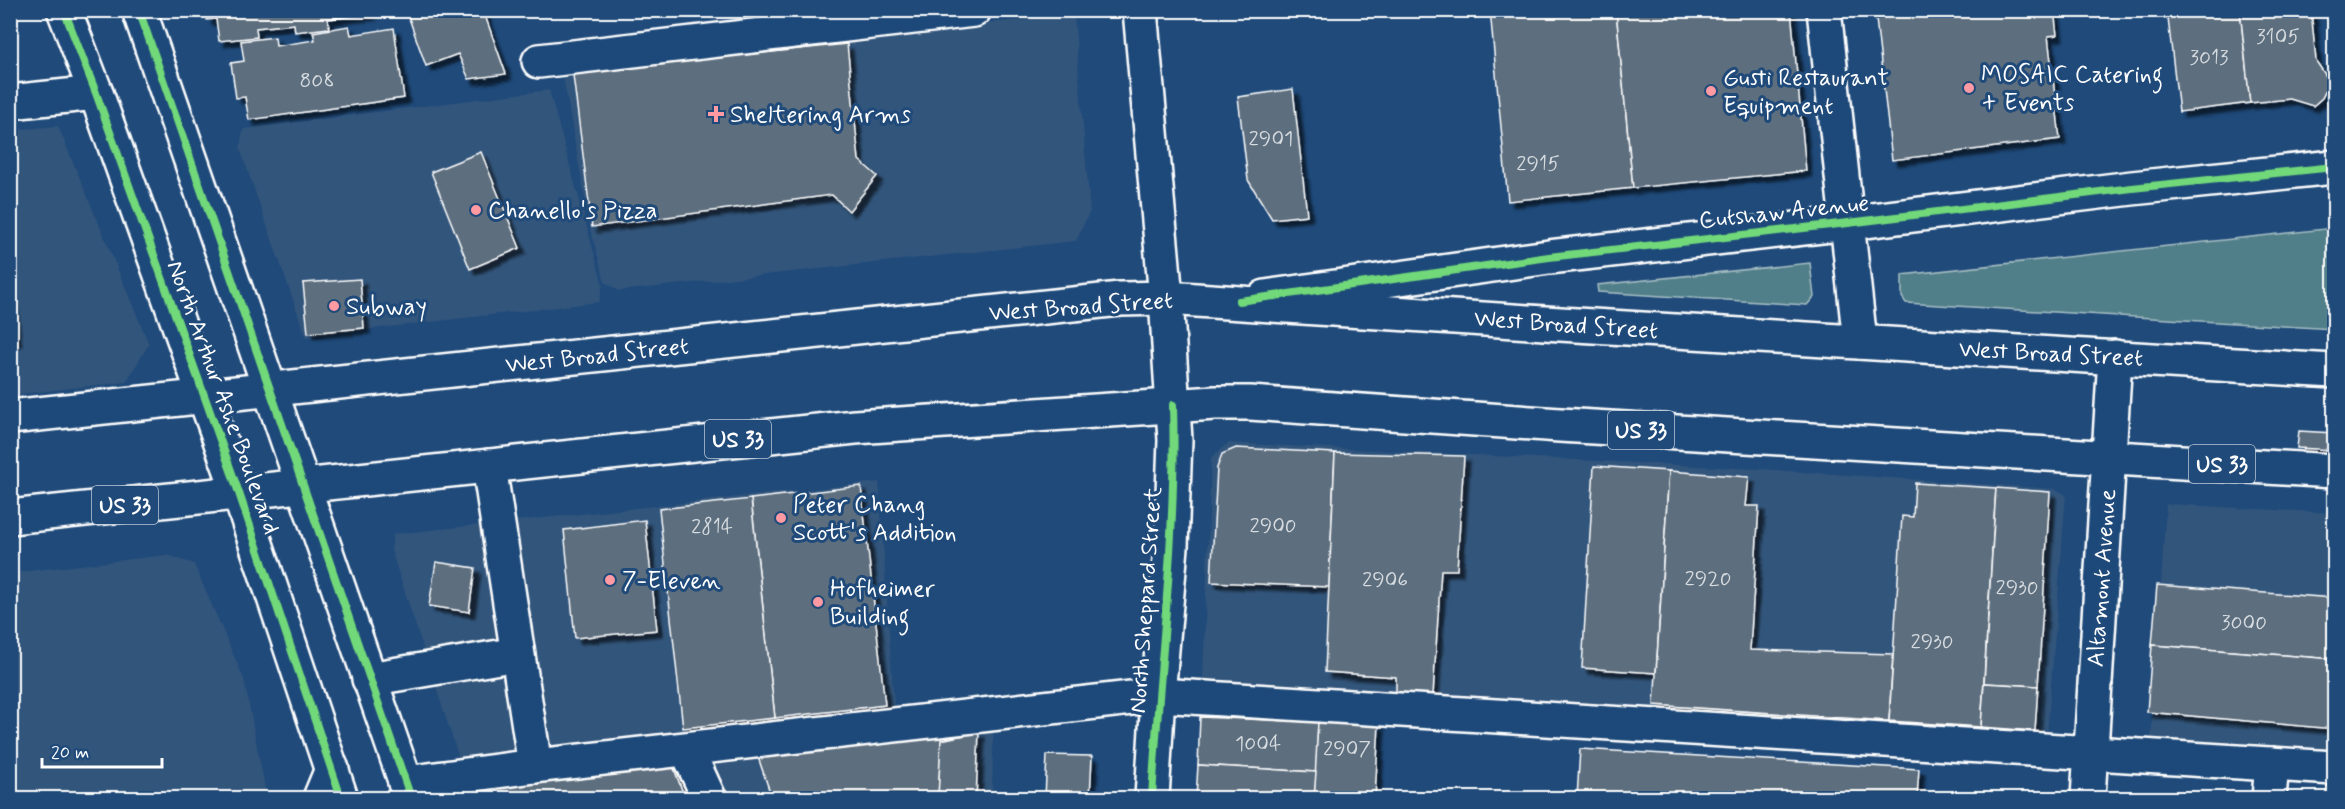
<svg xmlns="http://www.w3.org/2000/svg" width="2345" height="809" font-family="Mynerve,sans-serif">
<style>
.built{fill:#32557b}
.green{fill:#517f89;stroke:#a8bfc4;stroke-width:1.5}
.building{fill:#5d6e7e;stroke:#fff;stroke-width:1.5;filter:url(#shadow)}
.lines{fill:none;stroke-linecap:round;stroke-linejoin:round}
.minor-casing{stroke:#fff;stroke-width:38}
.major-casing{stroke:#fff;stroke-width:38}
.minor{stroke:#1f4a7a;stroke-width:33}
.major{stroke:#1f4a7a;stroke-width:33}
.cycleway-casing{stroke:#1f4a7a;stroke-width:11}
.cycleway{stroke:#71d979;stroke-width:8}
.poi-dot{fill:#ff9aa2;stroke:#1f4a7a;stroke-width:2}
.labels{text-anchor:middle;stroke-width:6;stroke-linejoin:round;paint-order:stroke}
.number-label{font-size:21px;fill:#d6dbdf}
.shield{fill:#1f4a7a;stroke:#bcc9d7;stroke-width:1.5}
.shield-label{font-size:22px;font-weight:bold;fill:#fff}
.poi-label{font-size:24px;fill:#fff;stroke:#1f4a7a;text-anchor:start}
.street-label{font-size:24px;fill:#fff;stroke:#1f4a7a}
</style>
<defs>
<filter id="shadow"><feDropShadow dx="5.5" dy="5.5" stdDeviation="1.5" flood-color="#0009"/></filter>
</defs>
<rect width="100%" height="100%" fill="#1f4a7a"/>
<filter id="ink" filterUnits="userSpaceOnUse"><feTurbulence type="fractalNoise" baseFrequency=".0167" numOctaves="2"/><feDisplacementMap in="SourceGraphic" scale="12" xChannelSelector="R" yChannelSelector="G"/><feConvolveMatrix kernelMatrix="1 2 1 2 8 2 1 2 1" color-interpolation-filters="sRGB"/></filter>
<g filter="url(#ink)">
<!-- built -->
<g class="built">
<polygon points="1074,15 1090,211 1076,241 619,291 605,282 591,232 562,71 569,62"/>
<polygon points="549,90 603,285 599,302 306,337 240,149 243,129"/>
<polygon points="58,126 149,344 126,382 11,395 10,130"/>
<polygon points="1228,443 1760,469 2056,489 2066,495 2047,737 1208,682 1203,679 1211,458"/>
<polygon points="879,482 894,705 994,698 992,798 472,798 391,550 393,534"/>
<polygon points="2166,504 2334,513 2334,753 2151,738"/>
<polygon points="167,555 194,564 244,679 267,798 11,798 11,573"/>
</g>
<!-- green -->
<g class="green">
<polygon points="2334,228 2334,329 1906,303 1902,297 1902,275"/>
<polygon points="1810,263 1814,297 1807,305 1598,292 1597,285"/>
</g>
<!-- building -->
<g class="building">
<polygon points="206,10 370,10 371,14 328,19 329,28 295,32 294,24 256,28 257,37 219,41 216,19 207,20"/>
<polygon points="406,10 483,10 506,74 469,79 458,54 426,66"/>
<polygon points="1490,10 1616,10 1633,188 1508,201"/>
<polygon points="1616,10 1791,10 1806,171 1633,188"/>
<polygon points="1875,10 2054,10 2057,35 2048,36 2060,139 1892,160"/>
<polygon points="2167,10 2240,10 2250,103 2179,112"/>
<polygon points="2240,10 2311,10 2316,61 2326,76 2327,88 2322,98 2313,106 2290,99 2250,103"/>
<polygon points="349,26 351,35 394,28 404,98 249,120 245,97 236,98 231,63 244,61 241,41 275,37 276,46 315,40 313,32"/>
<polygon points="847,44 859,160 877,176 849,211 832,195 592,227 572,67 610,61 611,69"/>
<polygon points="1293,89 1307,215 1272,219 1248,180 1238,97"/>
<polygon points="481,152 520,248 470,269 431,172"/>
<polygon points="360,279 364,328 308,333 303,283"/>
<polygon points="10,287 16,341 10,341"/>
<polygon points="2299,431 2334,433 2334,450 2297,448"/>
<polygon points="1236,448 1335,453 1329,587 1211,582 1217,468 1222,454"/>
<polygon points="1335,453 1464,456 1457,570 1441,570 1433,695 1396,692 1396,677 1325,672"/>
<polygon points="1594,466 1669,471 1656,673 1582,668"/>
<polygon points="1669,471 1749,477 1746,506 1759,506 1750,650 1893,654 1889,721 1654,705"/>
<polygon points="1915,483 1996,488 1981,727 1889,721 1902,516 1913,517"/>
<polygon points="861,486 885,705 775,718 751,499"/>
<polygon points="1996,488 2050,492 2038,686 1984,683"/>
<polygon points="751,499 775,718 683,728 659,509"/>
<polygon points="645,520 657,630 575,638 564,530"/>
<polygon points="436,562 475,568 469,612 429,606"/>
<polygon points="2157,585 2334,598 2334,659 2152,645"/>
<polygon points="2152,645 2334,659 2334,729 2147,712"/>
<polygon points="1984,683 2038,686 2035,731 1981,727"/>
<polygon points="1200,717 1318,722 1316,772 1198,765"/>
<polygon points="1318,722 1379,724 1375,798 1314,798"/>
<polygon points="942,731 938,798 772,798 758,757"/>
<polygon points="979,732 976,798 938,798 941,740"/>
<polygon points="1580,749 1919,769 1917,798 1577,798"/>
<polygon points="1047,755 1092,756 1090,798 1045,798"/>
<polygon points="1198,765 1316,772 1314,798 1196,798"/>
<polygon points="673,766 685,798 479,798 476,790"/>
</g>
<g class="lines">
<defs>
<g id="minor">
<polyline points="1140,10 1166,298 1175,440 1171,547 1158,695 1152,798"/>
<polyline points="1824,10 1860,342"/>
<polyline points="539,61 974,10"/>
<polyline points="10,102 96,93"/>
<polyline points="1265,297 1549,257 1848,223 2132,188 2334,167"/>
<polyline points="489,466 535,766"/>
<polyline points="369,679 517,654"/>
<polyline points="687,750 709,798"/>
<polyline points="405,783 535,766 1158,695 2334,768"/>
<polyline points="320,798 332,769"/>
<polyline points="2088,798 2115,357"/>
<polyline points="2269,798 2272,764"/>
</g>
<g id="major">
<polyline points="64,10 96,93 239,493 341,798"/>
<polyline points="139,10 411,798"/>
<polyline points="10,417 1120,299 1166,298 1560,324 2334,371"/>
<polyline points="10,517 855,427 1215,403 1250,403 1560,425 2334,471"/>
</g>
</defs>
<!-- minor casing -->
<use href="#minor" class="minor-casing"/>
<!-- major casing -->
<use href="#major" class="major-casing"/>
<!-- minor -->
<use href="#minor" class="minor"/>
<!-- major -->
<use href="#major" class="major"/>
<defs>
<g id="cycleway">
<polyline points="64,10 96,93 239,493 341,798"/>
<polyline points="139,10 411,798"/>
<polyline points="1239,301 1549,257 1848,223 2132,188 2334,167"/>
<path d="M1152 798C1159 668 1177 536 1173 405"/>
</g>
</defs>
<!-- cycleway casing -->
<use href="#cycleway" class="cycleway-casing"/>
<!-- cycleway -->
<use href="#cycleway" class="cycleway"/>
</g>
</g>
<!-- markers -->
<g class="poi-dot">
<circle cx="1969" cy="88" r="6"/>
<circle cx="1711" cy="91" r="6"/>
<path d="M713 105h6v6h6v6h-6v6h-6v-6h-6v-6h6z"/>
<circle cx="476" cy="210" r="6"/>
<circle cx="334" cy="306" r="6"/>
<circle cx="781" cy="518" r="6"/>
<circle cx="610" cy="580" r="6"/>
<circle cx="818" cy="602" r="6"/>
</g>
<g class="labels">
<!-- number labels -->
<g class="number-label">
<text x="2278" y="43">3105</text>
<text x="2209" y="64">3013</text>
<text x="317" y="87">808</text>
<text x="1271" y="145">2901</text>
<text x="1538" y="170">2915</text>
<text x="1273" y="532">2900</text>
<text x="712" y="533">2814</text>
<text x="1708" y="585">2920</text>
<text x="1385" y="586">2906</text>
<text x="2017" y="594">2930</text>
<text x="2244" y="629">3000</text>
<text x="1932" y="648">2930</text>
<text x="1258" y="750">1004</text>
<text x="1347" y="755">2907</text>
</g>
<!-- shield labels -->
<g class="shield">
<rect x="1608" y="411" width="66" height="38" rx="4.5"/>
<rect x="705" y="420" width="66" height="38" rx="4.5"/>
<rect x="2189" y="445" width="66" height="38" rx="4.5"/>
<rect x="92" y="486" width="66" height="38" rx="4.5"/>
</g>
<g class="shield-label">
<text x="1641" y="438">US 33</text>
<text x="738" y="447">US 33</text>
<text x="2222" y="472">US 33</text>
<text x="125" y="513">US 33</text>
</g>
<!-- poi labels -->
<g class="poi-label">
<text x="1981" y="82">MOSAIC Catering<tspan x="1981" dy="28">+ Events</tspan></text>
<text x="1723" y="85">Gusti Restaurant<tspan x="1723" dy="28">Equipment</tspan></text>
<text x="730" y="122">Sheltering Arms</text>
<text x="488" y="218">Chanello's Pizza</text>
<text x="346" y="314">Subway</text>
<text x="793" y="512">Peter Chang<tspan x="793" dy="28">Scott's Addition</tspan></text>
<text x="622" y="588">7-Eleven</text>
<text x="830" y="596">Hofheimer<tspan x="830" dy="28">Building</tspan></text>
</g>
<!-- street labels -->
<g class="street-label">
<text transform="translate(1784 211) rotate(-6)" y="8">Cutshaw Avenue</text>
<text transform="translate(1081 306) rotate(-4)" y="8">West Broad Street</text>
<text transform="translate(1566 324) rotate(4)" y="8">West Broad Street</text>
<text transform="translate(2051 353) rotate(3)" y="8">West Broad Street</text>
<text transform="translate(597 355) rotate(-6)" y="8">West Broad Street</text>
<text transform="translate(224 397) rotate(70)" y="8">North Arthur Ashe Boulevard</text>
<text transform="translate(2101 578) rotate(-86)" y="8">Altamont Avenue</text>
<text transform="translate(1145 600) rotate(-86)" y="8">North Sheppard Street</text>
</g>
</g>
<!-- margin -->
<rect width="2345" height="809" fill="none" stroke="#1f4a7a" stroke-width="36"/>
<rect x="18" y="18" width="2309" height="773" fill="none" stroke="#fff" stroke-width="2" filter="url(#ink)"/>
<!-- scale -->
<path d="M42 758v9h120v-9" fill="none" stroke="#ffffff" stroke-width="3"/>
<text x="51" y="758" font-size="18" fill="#ffffff" stroke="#1f4a7a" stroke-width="4.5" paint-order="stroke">20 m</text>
</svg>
